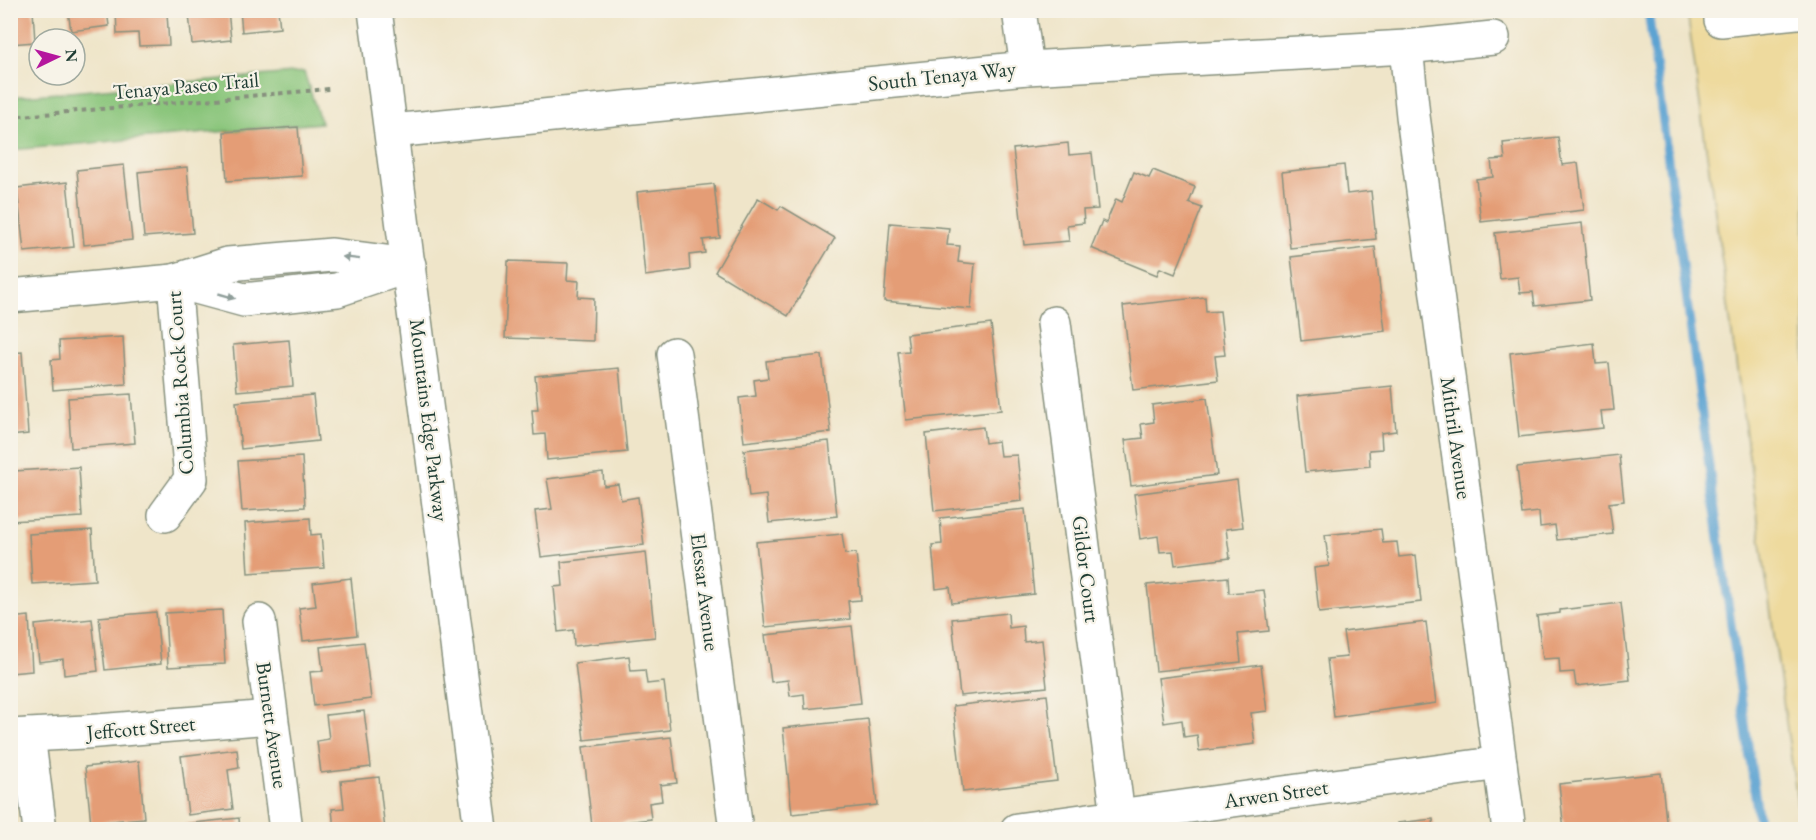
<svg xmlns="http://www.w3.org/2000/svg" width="1816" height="840" font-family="'EB Garamond',serif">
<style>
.green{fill:#89c57a;stroke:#548157;stroke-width:1.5}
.sand{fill:#eeda9e;stroke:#868c69;stroke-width:1.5}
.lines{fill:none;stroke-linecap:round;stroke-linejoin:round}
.stream{stroke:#5ca3d2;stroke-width:9}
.building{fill:#e49d76}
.minor-casing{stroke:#87917e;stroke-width:36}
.path{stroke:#87917e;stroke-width:4;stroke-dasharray:4.5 4.5;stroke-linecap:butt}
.minor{stroke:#fff;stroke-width:33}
.oneway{fill:#8f9e9a}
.labels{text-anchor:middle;stroke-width:4.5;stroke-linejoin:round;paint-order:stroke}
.street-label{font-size:21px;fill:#1f3d34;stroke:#f7f3e8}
</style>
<rect width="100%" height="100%" fill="#f7f3e8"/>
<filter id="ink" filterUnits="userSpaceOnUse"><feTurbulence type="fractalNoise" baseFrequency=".0167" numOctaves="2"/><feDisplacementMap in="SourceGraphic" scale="12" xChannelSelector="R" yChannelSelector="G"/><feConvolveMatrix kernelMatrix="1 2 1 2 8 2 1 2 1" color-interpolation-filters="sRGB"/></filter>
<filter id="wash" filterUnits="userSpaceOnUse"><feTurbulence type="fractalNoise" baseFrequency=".008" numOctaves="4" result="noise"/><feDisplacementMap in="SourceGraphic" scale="24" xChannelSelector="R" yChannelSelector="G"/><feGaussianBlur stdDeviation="1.35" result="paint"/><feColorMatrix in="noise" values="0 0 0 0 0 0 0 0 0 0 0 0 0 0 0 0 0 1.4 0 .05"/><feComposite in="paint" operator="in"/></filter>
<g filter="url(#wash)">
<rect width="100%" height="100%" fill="#efe5c9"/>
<!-- green -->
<polygon class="green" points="304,72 321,123 11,150 11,97"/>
<!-- sand -->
<polygon class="sand" points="1687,11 1805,11 1805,829 1801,829"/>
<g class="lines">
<!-- stream -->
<polyline class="stream" points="1648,10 1713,496 1760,830"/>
</g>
<g id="blocks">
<!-- building -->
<g class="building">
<polygon points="10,10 33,10 35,42 10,44"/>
<polygon points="68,10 107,10 109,26 71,31"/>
<polygon points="116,10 149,10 149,14 167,13 169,45 139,46 138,33 117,34"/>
<polygon points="178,10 228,10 231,40 192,44 189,14 178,15"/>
<polygon points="240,10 278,10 280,28 242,32"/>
<polygon points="699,10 721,10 721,12 700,14"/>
<polygon points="298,127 302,176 227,181 224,132"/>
<polygon points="1558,137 1562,165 1578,163 1584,210 1481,222 1476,179 1493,177 1491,160 1505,159 1503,143"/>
<polygon points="1068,143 1069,155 1092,153 1098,209 1083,210 1084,223 1067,225 1069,241 1024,245 1013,149"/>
<polygon points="124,165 132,240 84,245 77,170"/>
<polygon points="1344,165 1347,194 1371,191 1376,239 1290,248 1282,172"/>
<polygon points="187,167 193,233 144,237 138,172"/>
<polygon points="1153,170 1195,187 1189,203 1202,208 1175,274 1160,268 1157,275 1091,248 1102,221 1106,223 1116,199 1122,202 1134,172 1149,178"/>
<polygon points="67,182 74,247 24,252 17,188"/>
<polygon points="714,184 720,238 703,240 705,253 689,255 690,270 645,276 637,192"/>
<polygon points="758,198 778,210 781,206 835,238 788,316 715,272"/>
<polygon points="890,223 949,228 947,245 960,246 958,262 975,264 971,309 884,301"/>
<polygon points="1582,223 1590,300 1535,306 1533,292 1520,293 1518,277 1500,279 1495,233"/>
<polygon points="1375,247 1385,331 1301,341 1291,257"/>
<polygon points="508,261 568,263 567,280 579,281 578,297 594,298 593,341 505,338"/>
<polygon points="1205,297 1206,312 1220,311 1225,355 1215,356 1218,380 1133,390 1123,306"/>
<polygon points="991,324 1001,410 906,420 898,352 909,351 907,334"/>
<polygon points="123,337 126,384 53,390 51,360 60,359 59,341"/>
<polygon points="289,340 293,386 237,391 233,345"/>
<polygon points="1594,343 1596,364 1609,363 1614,410 1601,411 1603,428 1519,437 1510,353"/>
<polygon points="22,352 28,434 10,436 10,353"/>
<polygon points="822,355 831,432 744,442 739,398 756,396 754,380 768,378 766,361"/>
<polygon points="619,368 627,452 547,460 545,434 534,435 532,410 538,410 535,376"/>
<polygon points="1392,386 1396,431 1381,433 1382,449 1369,450 1370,466 1305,472 1297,396"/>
<polygon points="131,394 135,443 71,448 68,398"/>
<polygon points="313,395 318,441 241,449 236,402"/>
<polygon points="1207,398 1217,475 1131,486 1125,440 1143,438 1141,424 1154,422 1152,405"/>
<polygon points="983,427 985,443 998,441 1000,456 1017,455 1022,501 934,511 926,434"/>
<polygon points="829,441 837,516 769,523 766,495 749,497 744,450"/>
<polygon points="1619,455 1624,501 1609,503 1613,534 1557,540 1555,525 1540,527 1539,512 1522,514 1517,467"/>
<polygon points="302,457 305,507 242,511 238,461"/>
<polygon points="79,467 82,517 10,521 10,490 16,489 14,471"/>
<polygon points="603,472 604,486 618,484 621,500 638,497 644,545 541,557 535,511 552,509 547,479"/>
<polygon points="1237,480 1243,527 1226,529 1230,558 1175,565 1173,551 1160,552 1158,536 1140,539 1134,494"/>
<polygon points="1025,509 1034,594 952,603 950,587 936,589 932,545 942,544 940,518"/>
<polygon points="310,518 311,535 321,534 324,568 248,573 245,523"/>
<polygon points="1381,529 1383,543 1397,542 1399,557 1416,555 1421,602 1319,613 1314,568 1329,566 1325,535"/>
<polygon points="92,530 95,580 32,584 29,534"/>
<polygon points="842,534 845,554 856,553 861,600 848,601 850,619 765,627 756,542"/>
<polygon points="646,552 655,637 574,646 573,630 558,632 554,587 563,586 561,562"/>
<polygon points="1228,577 1229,593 1264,590 1269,631 1238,634 1241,662 1156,671 1147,585"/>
<polygon points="351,578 357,635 303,641 299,608 316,606 313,583"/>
<polygon points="1621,603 1630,680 1576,686 1574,672 1560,673 1559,658 1543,659 1537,616 1560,613 1560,610"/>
<polygon points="222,610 225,664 168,667 165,613"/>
<polygon points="156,612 161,664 105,670 99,617"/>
<polygon points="1008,613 1009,628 1023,626 1024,642 1042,640 1047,687 960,696 952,619"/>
<polygon points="29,616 32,671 10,673 10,618"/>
<polygon points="92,619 98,671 64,675 63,659 39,662 35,625"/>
<polygon points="1426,622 1436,703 1334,717 1327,659 1347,657 1343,632"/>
<polygon points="852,626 861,703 805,709 804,694 790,696 788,680 771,682 765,635"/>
<polygon points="364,642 371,699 314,706 310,672 323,671 320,647"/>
<polygon points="629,656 631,671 645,670 647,684 664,682 670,730 584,740 575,663"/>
<polygon points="1261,665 1267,711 1251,713 1255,744 1199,751 1197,735 1184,737 1182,720 1164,723 1158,678"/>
<polygon points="1047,695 1057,781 963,792 953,706"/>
<polygon points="364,711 371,767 321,773 317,741 329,739 326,715"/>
<polygon points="868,719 877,805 792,814 783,728"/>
<polygon points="671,737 677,783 660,785 662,801 649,803 651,819 592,826 583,747"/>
<polygon points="237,749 239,768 228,770 233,809 188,815 181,756"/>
<polygon points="139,761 144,818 91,823 85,767"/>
<polygon points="1661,773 1667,830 1564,830 1559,784"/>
<polygon points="379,777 385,830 334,830 332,809 344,808 341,781"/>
<polygon points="239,818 240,830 186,830 185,824"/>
<polygon points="1433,819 1434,830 1398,830 1398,823"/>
</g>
</g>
</g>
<g filter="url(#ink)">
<use href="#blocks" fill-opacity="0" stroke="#87917e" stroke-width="1.5"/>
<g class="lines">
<defs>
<g id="minor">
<polyline points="375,10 481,830"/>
<polyline points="1019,10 1027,68"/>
<polyline points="1721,20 1806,11"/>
<polyline points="1406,47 1413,116 1509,830"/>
<polyline points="392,131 1027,68 1406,47 1493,38"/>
<polyline points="174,281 244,300 337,290 402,268"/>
<polyline points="10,296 174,281 228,264 332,255 409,265"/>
<polyline points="1054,323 1118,816"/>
<polyline points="674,354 736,830"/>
<polyline points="165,515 191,479 174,281"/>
<polyline points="259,621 286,830"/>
<polyline points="28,735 40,830"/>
<polyline points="10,736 85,732 271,717"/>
<polyline points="1017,830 1500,763"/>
</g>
</defs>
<!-- minor casing -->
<use href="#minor" class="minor-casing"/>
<!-- path -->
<polyline class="path" points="10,117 329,89"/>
<!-- minor -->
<use href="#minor" class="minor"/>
</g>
<!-- one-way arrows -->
<defs><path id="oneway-solid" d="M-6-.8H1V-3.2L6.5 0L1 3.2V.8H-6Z" transform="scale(1.5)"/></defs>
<g class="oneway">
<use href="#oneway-solid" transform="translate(351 258) rotate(-173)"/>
<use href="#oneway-solid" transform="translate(227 296) rotate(16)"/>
</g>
</g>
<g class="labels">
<!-- street labels -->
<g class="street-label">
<text transform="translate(942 76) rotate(-6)" y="7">South Tenaya Way</text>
<text transform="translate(186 86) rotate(-5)" y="7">Tenaya Paseo Trail</text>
<text transform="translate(180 383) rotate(-94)" y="7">Columbia Rock Court</text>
<text transform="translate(429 420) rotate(83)" y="7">Mountains Edge Parkway</text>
<text transform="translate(1456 438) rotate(82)" y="7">Mithril Avenue</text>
<text transform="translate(1086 569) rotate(83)" y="7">Gildor Court</text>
<text transform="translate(705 592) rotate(83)" y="7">Elessar Avenue</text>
<text transform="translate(272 725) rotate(82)" y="7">Burnett Avenue</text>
<text transform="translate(141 728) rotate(-5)" y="7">Jeffcott Street</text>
<text transform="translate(1276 794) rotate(-8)" y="7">Arwen Street</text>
</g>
</g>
<!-- margin -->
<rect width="1816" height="840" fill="none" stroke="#f7f3e8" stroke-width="36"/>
<!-- north arrow -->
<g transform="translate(57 57) rotate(85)"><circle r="28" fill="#f7f3e8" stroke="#a1aaa0" stroke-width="1.5"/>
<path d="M0-4.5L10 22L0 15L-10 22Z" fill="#b5179e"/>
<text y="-9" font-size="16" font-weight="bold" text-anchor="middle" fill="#1f3d34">N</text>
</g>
</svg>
